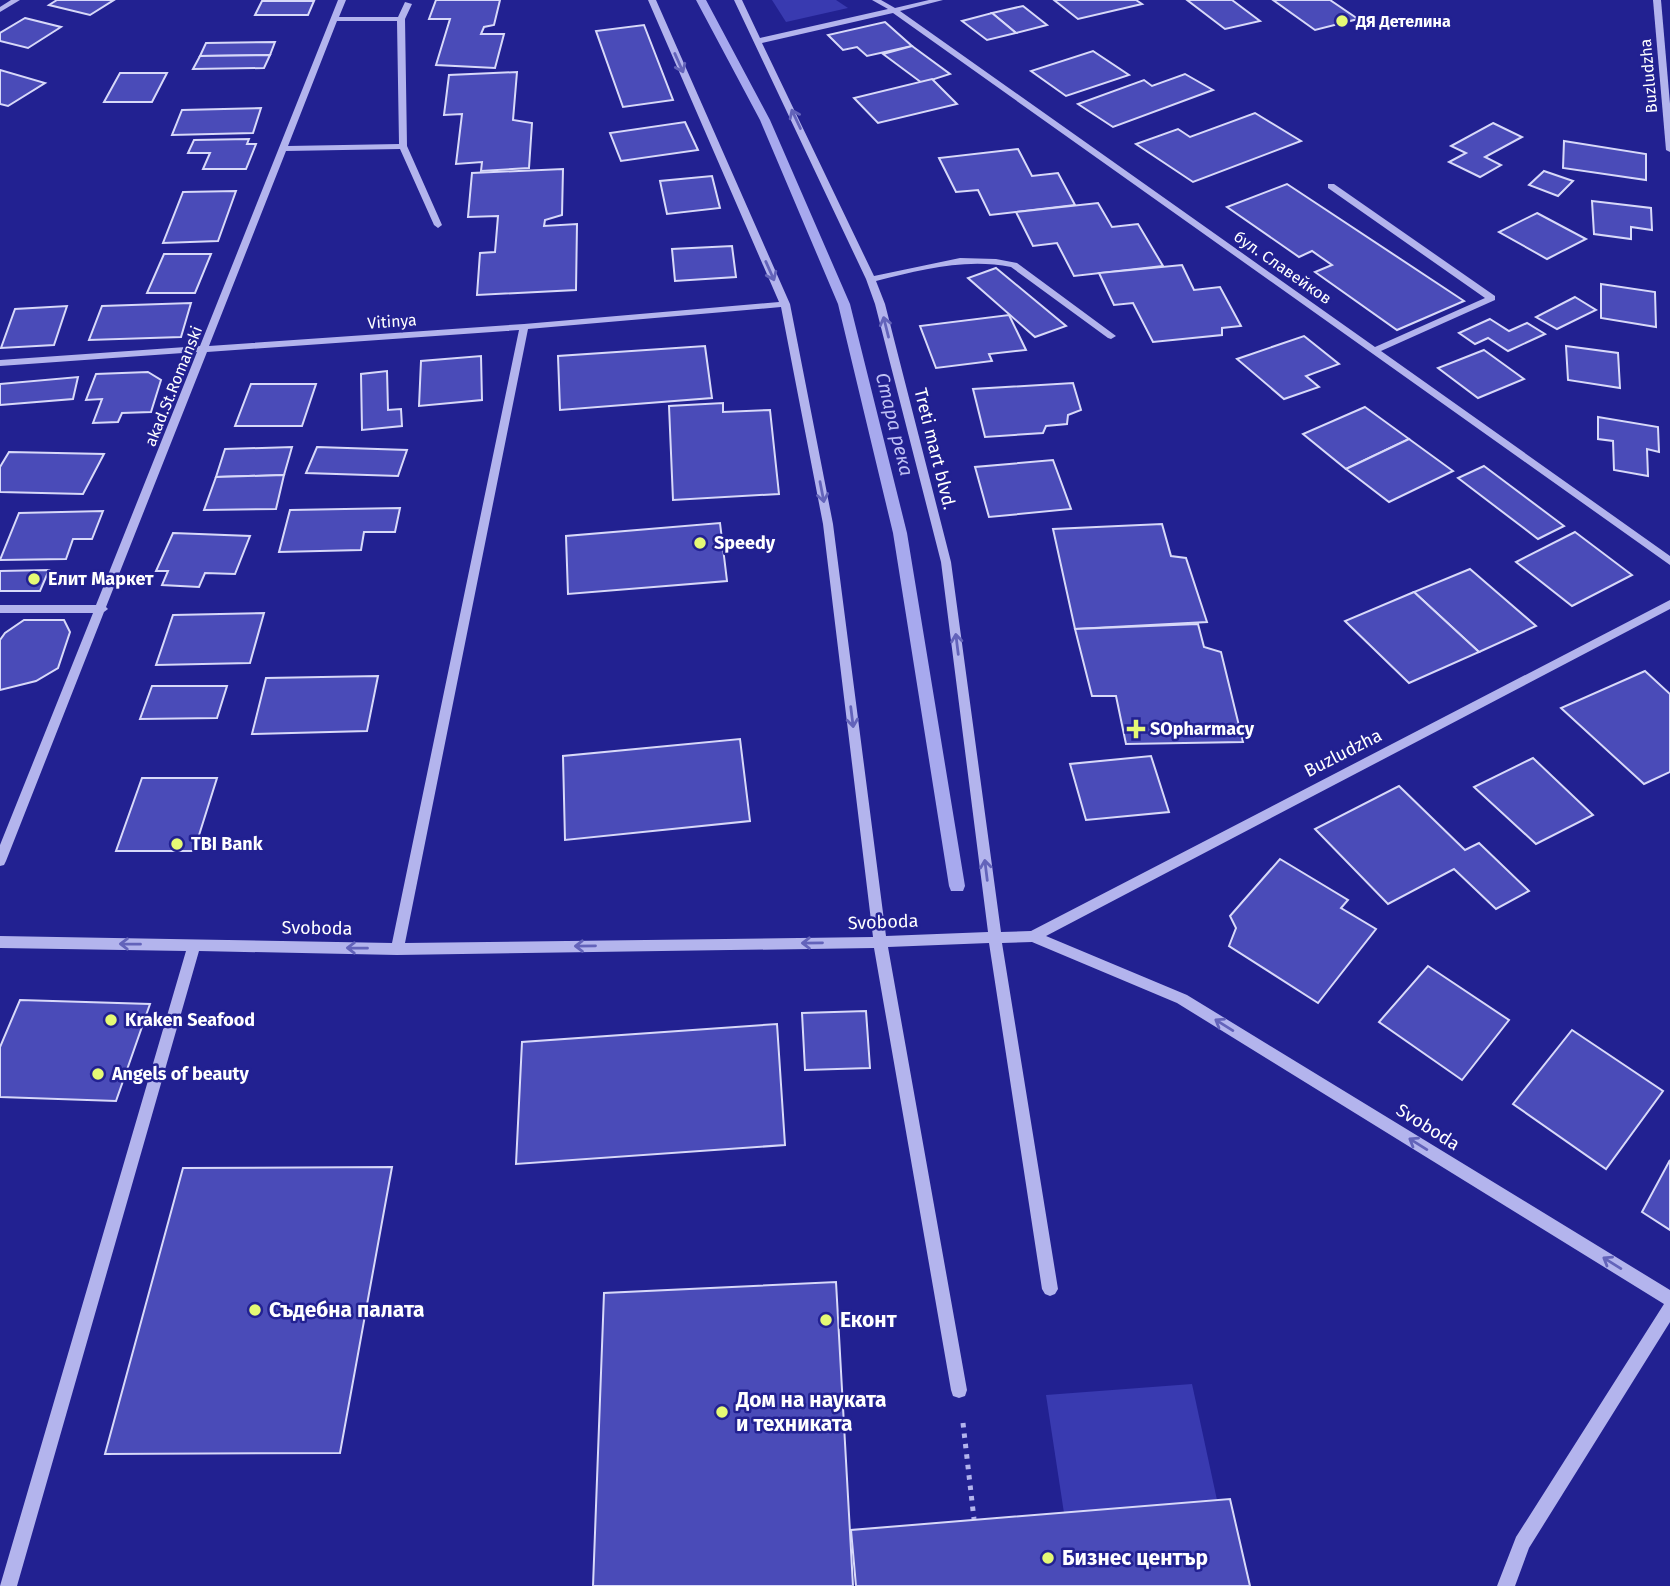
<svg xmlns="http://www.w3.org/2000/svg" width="1670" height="1586" font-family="'Fira Sans',sans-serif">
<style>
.green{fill:#393ab0}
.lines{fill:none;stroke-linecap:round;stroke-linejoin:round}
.stream{fill:#a7a9ee;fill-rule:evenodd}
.building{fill:#4a4bb8;stroke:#d8d9f9;stroke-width:2}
.path{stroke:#b3b4ed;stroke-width:5;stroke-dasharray:4.5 6;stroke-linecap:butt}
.minor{fill:#b3b4ed;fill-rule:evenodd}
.oneway{stroke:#6363ba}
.poi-dot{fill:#e5f975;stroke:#222191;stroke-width:2.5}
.labels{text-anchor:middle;stroke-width:5;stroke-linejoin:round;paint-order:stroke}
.far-poi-label{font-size:16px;font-weight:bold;fill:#fff;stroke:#222191;text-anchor:start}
.far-street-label{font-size:16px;fill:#fff;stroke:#222191}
.street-label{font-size:18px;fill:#fff;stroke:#222191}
.poi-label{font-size:18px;font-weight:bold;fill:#fff;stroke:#222191;text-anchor:start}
.water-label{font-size:19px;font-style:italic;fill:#bfc0f4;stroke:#222191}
.near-poi-label{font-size:21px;font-weight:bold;fill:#fff;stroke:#222191;text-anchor:start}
</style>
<rect width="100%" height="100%" fill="#222191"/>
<!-- green -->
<g class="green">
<polygon points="772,0 836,0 848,8 786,22"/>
<polygon points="1192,1384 1217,1500 1064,1513 1046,1395"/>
</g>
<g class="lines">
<!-- stream -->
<polygon class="stream" points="696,0 706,0 770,120 850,304 907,533 965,886 963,891 951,891 949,886 893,533 838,304 760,120"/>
</g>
<!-- building -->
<g class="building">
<polygon points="57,0 114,0 90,15 49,5"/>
<polygon points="436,0 500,0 494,25 484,27 481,34 504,34 495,68 436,65 450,19 429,19"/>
<polygon points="1054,0 1136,0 1142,4 1078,19"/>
<polygon points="1187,0 1232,0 1260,21 1225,29"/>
<polygon points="1273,0 1330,0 1358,19 1315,30"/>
<polygon points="262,1 314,1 308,15 255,15"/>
<polygon points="1023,6 1047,25 1016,33 992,13"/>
<polygon points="992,13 1016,33 987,40 962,21"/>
<polygon points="25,18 61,27 28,48 0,41 0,33"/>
<polygon points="885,22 912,46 867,56 857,47 843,50 828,35"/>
<polygon points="644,25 673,100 623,107 596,31"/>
<polygon points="275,42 270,55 200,56 206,43"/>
<polygon points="912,46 950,74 922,83 883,54"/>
<polygon points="1093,51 1129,75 1066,96 1031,71"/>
<polygon points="270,55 264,68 193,69 200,56"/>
<polygon points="0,70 45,83 8,106 0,104"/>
<polygon points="517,72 513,120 532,123 529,168 481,171 482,162 456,164 462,114 444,115 449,75"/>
<polygon points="120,73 167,73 152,102 104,102"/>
<polygon points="1185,74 1213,90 1113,127 1078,104 1144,80 1152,86"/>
<polygon points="932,79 957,104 878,123 854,98"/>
<polygon points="261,108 253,133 172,135 182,110"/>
<polygon points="1255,113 1301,141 1193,182 1136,144 1178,129 1190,137"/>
<polygon points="685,122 698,150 621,161 610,133"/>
<polygon points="1493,123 1522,137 1485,157 1501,165 1480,177 1449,162 1466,153 1451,146"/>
<polygon points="249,139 247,144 256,144 246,169 203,169 210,153 188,153 194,140"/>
<polygon points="1564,141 1646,154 1646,180 1563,168"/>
<polygon points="1018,149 1032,176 1058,173 1075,205 990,215 978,190 956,192 939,158"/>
<polygon points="563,169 562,215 545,220 544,226 577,224 576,290 477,295 480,253 495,252 498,216 468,217 472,173"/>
<polygon points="1544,171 1573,181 1558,196 1529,185"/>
<polygon points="712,176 720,208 667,214 660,181"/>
<polygon points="1287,184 1464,301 1397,330 1315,272 1332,265 1312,251 1299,257 1227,207"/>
<polygon points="236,191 218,241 163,243 183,192"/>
<polygon points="1592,201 1651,208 1652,230 1631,227 1631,239 1594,234"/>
<polygon points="1098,203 1112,227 1138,224 1163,266 1074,276 1057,243 1033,246 1016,212"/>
<polygon points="1537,213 1586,239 1547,259 1499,232"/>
<polygon points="732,246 736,277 675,281 672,249"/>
<polygon points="164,254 211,254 195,293 147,293"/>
<polygon points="1182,265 1194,290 1220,287 1241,326 1222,328 1222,335 1153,342 1133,303 1114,305 1099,273"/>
<polygon points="996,268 1066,326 1035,337 968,278"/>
<polygon points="1601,284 1655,292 1656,327 1601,318"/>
<polygon points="1575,297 1596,310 1557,329 1536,317"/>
<polygon points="191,303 181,337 89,340 102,306"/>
<polygon points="67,306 54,345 1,348 15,309"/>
<polygon points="1009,315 1026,350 989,354 992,361 936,368 920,326"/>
<polygon points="1490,319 1509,331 1527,323 1545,334 1508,351 1488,338 1475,344 1459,333"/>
<polygon points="1304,336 1339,364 1306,376 1319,387 1284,399 1237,359"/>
<polygon points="705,346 712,398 560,410 558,356"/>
<polygon points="1566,346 1618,353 1620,388 1568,380"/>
<polygon points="1484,350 1524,379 1478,398 1438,368"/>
<polygon points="481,356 482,400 419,406 421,361"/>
<polygon points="387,371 388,410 401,409 402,426 362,430 361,374"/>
<polygon points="148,372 161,380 151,412 122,413 118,422 93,423 102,399 86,400 96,374"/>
<polygon points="78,377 73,399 0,405 0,384"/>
<polygon points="1073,383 1081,410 1068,415 1067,424 1046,426 1043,433 985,437 973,389"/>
<polygon points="251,384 316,384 302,426 235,426"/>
<polygon points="723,403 723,412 770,410 779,494 673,500 669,406"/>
<polygon points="1365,407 1409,439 1346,469 1303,434"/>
<polygon points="1598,417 1658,427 1659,452 1647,449 1648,476 1614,470 1613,441 1598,439"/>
<polygon points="1409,439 1453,471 1389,502 1346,469"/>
<polygon points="292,447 284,475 216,477 225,449"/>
<polygon points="317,447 407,450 398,476 306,473"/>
<polygon points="9,452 104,454 83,494 0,492 0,467"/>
<polygon points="1053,460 1071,509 989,517 975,467"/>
<polygon points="1484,466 1564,526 1538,539 1458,478"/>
<polygon points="284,475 276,509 204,510 216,477"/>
<polygon points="400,508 395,532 364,532 361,550 279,552 290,510"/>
<polygon points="103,511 92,539 73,539 66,559 0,560 19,513"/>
<polygon points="720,523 727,581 568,594 566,536"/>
<polygon points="1162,524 1171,556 1186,558 1207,622 1075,629 1053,529"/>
<polygon points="1575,532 1632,575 1572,606 1516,562"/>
<polygon points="173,533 250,536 235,574 205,573 199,587 162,585 168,571 156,571"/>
<polygon points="1470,569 1536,626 1479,652 1414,592"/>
<polygon points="49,570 40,591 0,591 0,571"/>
<polygon points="1414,592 1479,652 1409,683 1345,621"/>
<polygon points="264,613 250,663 156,665 173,615"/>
<polygon points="24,620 64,620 70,632 58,668 36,681 0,690 0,640 5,633"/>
<polygon points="1198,624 1204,647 1221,652 1243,742 1126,744 1116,696 1092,696 1075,629"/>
<polygon points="1645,671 1670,694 1670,772 1644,784 1561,708"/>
<polygon points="378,676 367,731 252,734 266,678"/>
<polygon points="152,686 227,686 217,718 140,719"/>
<polygon points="740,739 750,821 565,840 563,756"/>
<polygon points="1151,756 1169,812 1086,820 1070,764"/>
<polygon points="1533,758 1593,815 1536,844 1474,787"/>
<polygon points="142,778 217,778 194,851 116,851"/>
<polygon points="1399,786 1465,850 1479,843 1529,891 1496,909 1454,869 1388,904 1315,829"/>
<polygon points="1280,859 1348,900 1341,908 1376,929 1318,1003 1229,946 1236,928 1230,916"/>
<polygon points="1428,966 1509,1020 1462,1080 1379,1022"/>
<polygon points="20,1000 150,1004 116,1101 0,1097 0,1047"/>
<polygon points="866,1011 870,1068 805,1070 802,1013"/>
<polygon points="777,1024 785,1145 516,1164 522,1042"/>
<polygon points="1572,1030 1663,1091 1606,1169 1513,1104"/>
<polygon points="1670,1160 1670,1230 1642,1212"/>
<polygon points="392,1167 340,1453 105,1454 183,1168"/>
<polygon points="836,1282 853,1586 593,1586 604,1293"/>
<polygon points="1230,1499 1250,1586 856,1586 851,1530"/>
</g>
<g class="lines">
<!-- path -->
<polyline class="path" points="963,1423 974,1519"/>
<!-- minor -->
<g class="minor">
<polygon points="11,0 20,0 0,12 0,7"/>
<path d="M338 0H346L339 17H398L405 2 412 4 405 19 407 146 442 225 438 228 434 225 400 149 286 151 209 346 524 324 779 302 648 0H656L790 304 833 524 886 936 988 932 941 562 875 304 866 279 734 0H742L760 38 888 9 872 0H881L895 8 929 0H943L900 11 1375 347 1485 298 1328 188V184H1334L1495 296V300L1381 351 1670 556V565L893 13 762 43 874 276 960 258 996 259 1017 263 1116 336 1111 339 1108 338 1011 267C965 258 921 270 876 281L885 304 951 562 1001 932 1031 931 1670 600V609L1046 936 1187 995 1670 1290V1322L1529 1548 1515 1586H1497L1516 1537 1664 1304 1177 1003 1032 942 1002 943 1058 1289 1055 1294 1050 1296 1045 1294 1042 1289 989 943 888 947 967 1390 965 1396 959 1398 953 1396 951 1390 874 948 397 955 199 951 17 1586H0L186 951 0 948V936L392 943 519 330 207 352 106 607 108 609 104 612 6 861 4 865 0 866V845L93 613H0V605H96L197 352 0 366V360L200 346ZM337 21H397L399 144 288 146ZM781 307 823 524 873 937 405 943 528 329Z"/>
<polygon points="1653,0 1661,0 1670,104 1670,152 1666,150"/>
</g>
</g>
<!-- one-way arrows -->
<defs><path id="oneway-shaft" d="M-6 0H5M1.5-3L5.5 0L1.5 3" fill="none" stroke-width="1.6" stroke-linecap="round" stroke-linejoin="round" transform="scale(1.75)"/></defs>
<g class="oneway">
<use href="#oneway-shaft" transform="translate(679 63) rotate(66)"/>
<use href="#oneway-shaft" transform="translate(796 119) rotate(-115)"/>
<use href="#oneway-shaft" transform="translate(770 271) rotate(66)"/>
<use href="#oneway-shaft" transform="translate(886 327) rotate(-104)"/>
<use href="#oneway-shaft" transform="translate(822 492) rotate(79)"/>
<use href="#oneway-shaft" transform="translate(957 644) rotate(-97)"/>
<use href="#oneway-shaft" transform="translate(852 717) rotate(83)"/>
<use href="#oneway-shaft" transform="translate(986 870) rotate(-97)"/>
<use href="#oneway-shaft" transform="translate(812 943) rotate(179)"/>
<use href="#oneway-shaft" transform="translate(130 944) rotate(-179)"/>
<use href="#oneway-shaft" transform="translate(585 946) rotate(179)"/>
<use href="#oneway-shaft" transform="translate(357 948) rotate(-179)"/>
<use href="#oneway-shaft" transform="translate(1224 1025) rotate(-148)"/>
<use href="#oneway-shaft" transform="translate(1418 1144) rotate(-148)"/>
<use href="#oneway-shaft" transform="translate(1612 1263) rotate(-148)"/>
</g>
<!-- markers -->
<g class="poi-dot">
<circle cx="1342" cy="21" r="7"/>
<circle cx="700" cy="543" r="7"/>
<circle cx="34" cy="579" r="7"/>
<path d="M1132.5 718.5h7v7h7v7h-7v7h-7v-7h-7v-7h7z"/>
<circle cx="177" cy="844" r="7"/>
<circle cx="111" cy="1020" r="7"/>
<circle cx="98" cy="1074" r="7"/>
<circle cx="255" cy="1310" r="7"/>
<circle cx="826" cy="1320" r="7"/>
<circle cx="722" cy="1412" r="7"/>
<circle cx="1048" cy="1558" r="7"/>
</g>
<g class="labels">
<!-- far-poi labels -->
<g class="far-poi-label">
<text x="1356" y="27">ДЯ Детелина</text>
</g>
<!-- far-street labels -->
<g class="far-street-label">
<text transform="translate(1648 76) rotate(-95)" y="6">Buzludzha</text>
<text transform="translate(1283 267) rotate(35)" y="6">бул. Славейков</text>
<text transform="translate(392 321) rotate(-4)" y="6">Vitinya</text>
<text transform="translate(173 386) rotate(-68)" y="6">akad.St.Romanski</text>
</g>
<!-- street labels -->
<g class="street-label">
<text transform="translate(935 449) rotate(76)" y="6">Treti mart blvd.</text>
<text transform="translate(1343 753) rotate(-27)" y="6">Buzludzha</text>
<text transform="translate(883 922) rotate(-2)" y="6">Svoboda</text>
<text transform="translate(317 928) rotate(1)" y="6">Svoboda</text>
<text transform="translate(1428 1127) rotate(32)" y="6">Svoboda</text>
</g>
<!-- poi labels -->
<g class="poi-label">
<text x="714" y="549">Speedy</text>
<text x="48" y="585">Елит Маркет</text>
<text x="1150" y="735">SOpharmacy</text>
<text x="191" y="850">TBI Bank</text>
<text x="125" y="1026">Kraken Seafood</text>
<text x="112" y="1080">Angels of beauty</text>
</g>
<!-- water labels -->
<g class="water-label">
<text transform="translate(895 424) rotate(76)" y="7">Стара река</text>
</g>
<!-- near-poi labels -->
<g class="near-poi-label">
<text x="269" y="1317">Съдебна палата</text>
<text x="840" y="1327">Еконт</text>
<text x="736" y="1407">Дом на науката<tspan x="736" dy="24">и техниката</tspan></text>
<text x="1062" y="1565">Бизнес център</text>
</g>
</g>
</svg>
